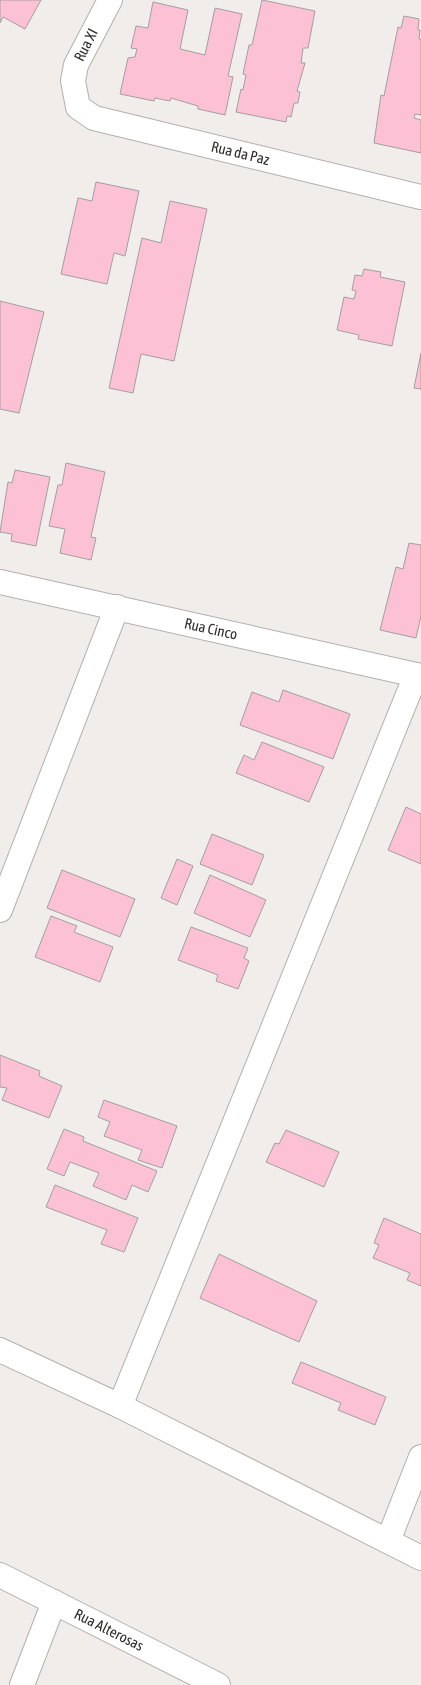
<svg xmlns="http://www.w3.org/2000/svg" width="421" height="1685" font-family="'Asap Condensed',sans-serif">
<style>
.building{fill:#fdc1d6;stroke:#a29fa0}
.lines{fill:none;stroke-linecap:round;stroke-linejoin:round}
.minor-casing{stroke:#b3b0ae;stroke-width:26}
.minor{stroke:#fff;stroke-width:24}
.labels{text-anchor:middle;stroke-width:4.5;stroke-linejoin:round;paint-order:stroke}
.street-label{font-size:15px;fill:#2f2d2c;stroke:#fff}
</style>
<rect width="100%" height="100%" fill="#f0edea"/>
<!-- building -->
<g class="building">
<polygon points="0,0 41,0 25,29 3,17 0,23"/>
<polygon points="262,0 315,11 308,48 303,48 301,63 305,63 297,91 300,92 298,103 294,103 291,117 287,116 286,122 236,112 241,89 243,90 246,75 243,74 249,45 252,45"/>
<polygon points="153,2 188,10 180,49 205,55 215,8 242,14 228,76 233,77 225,115 198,109 198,106 171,98 170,101 155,98 154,101 120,94 128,58 135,57 137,49 131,48 136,26 148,28"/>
<polygon points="404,16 419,19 418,30 420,30 419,39 421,39 421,115 415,114 414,118 421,120 421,153 374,143 381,95 384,96 398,27 401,28"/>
<polygon points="96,182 139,191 125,256 114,253 107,284 61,274 78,198 92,201"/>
<polygon points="170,201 207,209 174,361 141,354 133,393 109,388 142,238 161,243"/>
<polygon points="364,269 381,272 380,277 405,282 392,346 358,339 359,335 337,330 344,297 354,299 356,291 352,290 355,275 362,276"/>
<polygon points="0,301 44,312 19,413 0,409"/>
<polygon points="421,353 421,389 414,388"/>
<polygon points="66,463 105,472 91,537 96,538 91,560 60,553 65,529 49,526 58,485 62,485"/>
<polygon points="15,470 50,477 36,546 11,541 12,534 0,532 8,482 12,483"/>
<polygon points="409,543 421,545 421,616 416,638 380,630 396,567 403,569"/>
<polygon points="283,690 350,714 333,759 240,725 252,692 279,702"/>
<polygon points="262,742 324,767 309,802 236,773 244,755 254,760"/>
<polygon points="406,807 421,814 421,864 388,850"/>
<polygon points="212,834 264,855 252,885 200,864"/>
<polygon points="177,859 193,866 177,905 161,898"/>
<polygon points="62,870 135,899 120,937 47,908"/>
<polygon points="210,875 266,900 250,937 194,913"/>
<polygon points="51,916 77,926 74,932 113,947 100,982 35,957"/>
<polygon points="191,927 248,948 244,958 249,961 238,989 216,981 218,975 178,960"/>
<polygon points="0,1055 40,1071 39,1076 62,1086 49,1118 2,1100 7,1088 0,1087"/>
<polygon points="104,1100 177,1126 162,1168 138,1160 142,1150 104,1136 110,1122 98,1117"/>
<polygon points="64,1129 84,1137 83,1141 157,1171 148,1192 132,1185 126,1200 93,1186 99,1173 70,1162 64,1176 47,1169"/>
<polygon points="286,1130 339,1152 324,1187 266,1162 275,1143 279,1144"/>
<polygon points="55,1185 138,1218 124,1252 101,1244 107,1230 46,1207"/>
<polygon points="384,1218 421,1234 421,1286 407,1280 410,1273 373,1258 379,1245 374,1243"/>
<polygon points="219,1254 317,1301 299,1342 200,1298"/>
<polygon points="301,1362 386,1397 375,1425 338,1410 341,1403 292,1383"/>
</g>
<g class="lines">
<defs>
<g id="minor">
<path id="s1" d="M110 0 76 65 73 81 78 107 94 118 421 197"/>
<path id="s2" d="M0 582 421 676"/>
<polyline points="0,910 117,607"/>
<polyline points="0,1350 120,1406 421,1558"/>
<polyline points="120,1406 416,675"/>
<polyline points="388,1541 421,1457"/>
<path id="s3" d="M0 1575 218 1685"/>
<polyline points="22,1685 54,1602"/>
</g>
</defs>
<!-- minor casing -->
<use href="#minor" class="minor-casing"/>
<!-- minor -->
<use href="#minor" class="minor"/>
</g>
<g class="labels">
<!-- street labels -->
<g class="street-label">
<text transform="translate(86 45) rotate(-63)" y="5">Rua XI</text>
<text dy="5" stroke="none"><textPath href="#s1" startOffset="286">Rua da Paz</textPath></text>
<text dy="5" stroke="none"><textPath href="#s2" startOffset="216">Rua Cinco</textPath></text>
<text dy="5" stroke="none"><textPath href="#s3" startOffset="122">Rua Alterosas</textPath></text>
</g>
</g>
</svg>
